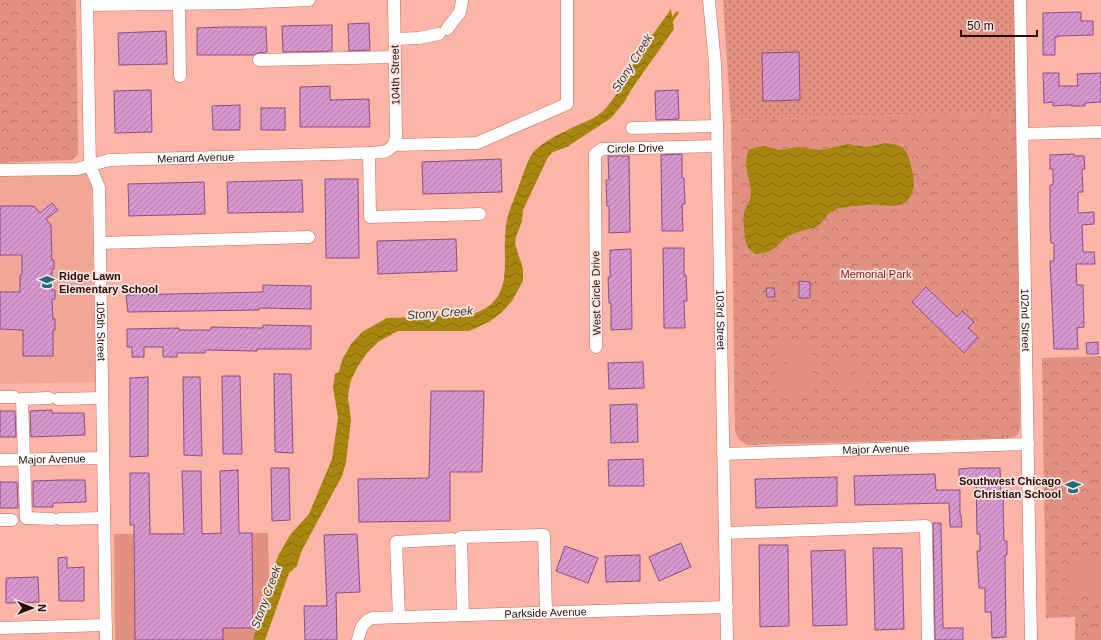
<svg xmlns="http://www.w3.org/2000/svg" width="1101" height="640" font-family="Arial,sans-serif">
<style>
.built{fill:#f2a697}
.grass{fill:url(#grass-dots)}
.park{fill:url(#park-crowns)}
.pitch{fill:#e29080}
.water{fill:url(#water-waves)}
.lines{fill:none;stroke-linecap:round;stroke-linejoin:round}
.stream{stroke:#a6860f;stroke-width:3}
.building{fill:url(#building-hatch);stroke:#8a4e83}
.minor-casing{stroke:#c27061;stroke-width:13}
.minor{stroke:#fff;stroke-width:12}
.labels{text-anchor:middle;stroke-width:3.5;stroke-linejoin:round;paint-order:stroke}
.street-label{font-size:11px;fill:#2a0b06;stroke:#f8e5e2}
.park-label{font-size:11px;fill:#891808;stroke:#f8e5e2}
.poi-label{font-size:11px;font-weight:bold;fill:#2a0b06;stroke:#f8e5e2;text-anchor:start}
.water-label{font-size:12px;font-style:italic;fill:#423b24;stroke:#f8e5e2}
</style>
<defs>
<pattern id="grass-dots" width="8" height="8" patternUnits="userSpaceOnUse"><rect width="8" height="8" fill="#e29080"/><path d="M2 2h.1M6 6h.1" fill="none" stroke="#b77467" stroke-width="1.8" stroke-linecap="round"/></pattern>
<pattern id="park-crowns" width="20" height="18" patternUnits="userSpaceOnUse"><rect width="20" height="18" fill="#e29080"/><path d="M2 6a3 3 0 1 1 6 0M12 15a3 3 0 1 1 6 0" fill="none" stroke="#b77467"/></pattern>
<pattern id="water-waves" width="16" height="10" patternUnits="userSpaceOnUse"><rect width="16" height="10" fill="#a6860f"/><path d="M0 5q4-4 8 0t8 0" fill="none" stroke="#876c0c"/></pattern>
<pattern id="building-hatch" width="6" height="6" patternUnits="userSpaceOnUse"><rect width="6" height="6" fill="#d897cf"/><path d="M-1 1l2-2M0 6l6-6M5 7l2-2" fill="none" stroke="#af79a6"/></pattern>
</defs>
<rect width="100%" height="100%" fill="#fdb5a7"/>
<!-- built -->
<polygon class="built" points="85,174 87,175 91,182 96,382 0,384 0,176"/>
<!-- grass -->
<polygon class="grass" points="723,0 1014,0 1016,112 731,120"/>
<!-- park -->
<g class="park">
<polygon points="0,0 76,0 78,151 78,154 72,160 0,163"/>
<path d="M1016 112 1020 427C1019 434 1017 436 1011 438L747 445 738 439 735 431 731 120Z"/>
<polygon points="1101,356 1101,640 1075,640 1075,617 1046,618 1042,358"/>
</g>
<!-- pitch -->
<g class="pitch">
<polygon points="812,341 813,358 776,359 776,342"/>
<path d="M850 360H855L856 365 854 370 849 373 843 372 839 369C841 364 845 362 850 360Z"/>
<polygon points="813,363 813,375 777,376 777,364"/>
<path d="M862 366H865C868 372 869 378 865 384L860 382 856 376 857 370Z"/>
<path d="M843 377C850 376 854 378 856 384L855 390C847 390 843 387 839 381Z"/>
<polygon points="813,380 814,397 777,398 777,381"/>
<polygon points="268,533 269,580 253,640 115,640 114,534"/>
<path d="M1084 557 1095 561 1101 567V591C1094 595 1087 593 1079 594 1074 595 1072 599 1067 599L1063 596 1064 589 1069 584C1068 575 1067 568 1072 560Z"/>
</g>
<!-- water -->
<g class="water">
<path d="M671 9 674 29 631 90 625 101 611 118 567 147 553 152 548 157 523 210 522 221 516 237 515 244 523 269V281L512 301 501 313 489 322 469 331H398L378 342 367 353 358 366 351 380 349 389 348 398 351 420 346 462 342 476 301 552 297 566 289 573 265 640H253L269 580 279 554 290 535 309 514 332 459 338 418 333 387 335 374 339 372 342 360 351 344 362 332 387 318 470 315C520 300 499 258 507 220 509 209 515 198 518 188 522 178 525 167 530 157 540 139 579 126 597 116 614 105 627 74 638 56 648 40 660 25 671 9Z"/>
<path d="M886 143C892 144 901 145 905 150 910 156 914 178 914 186 913 191 910 198 906 202 898 207 888 206 879 205 872 204 839 207 834 210 827 213 825 220 819 225 811 230 801 230 793 234 776 241 780 252 756 254 754 253 751 251 749 249 744 243 742 217 745 210 748 203 751 200 751 192 750 178 742 164 749 150L757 147 765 146 780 150 798 147 821 150 848 144 866 147Z"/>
</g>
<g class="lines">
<!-- stream -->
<polyline class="stream" points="671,21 677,13"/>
</g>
<!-- building -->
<g class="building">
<polygon points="1081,12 1081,21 1093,21 1093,35 1058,36 1058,37 1055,37 1055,55 1043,55 1043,13"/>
<polygon points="369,23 370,50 349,51 348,24"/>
<polygon points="332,25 332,51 283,52 282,26"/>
<polygon points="224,27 266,27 267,52 258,53 254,55 197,55 197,28"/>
<polygon points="166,31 167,64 119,65 118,33"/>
<polygon points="799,52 800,100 763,101 762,53"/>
<polygon points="1043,73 1059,73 1059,86 1078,86 1077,74 1101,73 1101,102 1085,103 1085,106 1071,106 1071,105 1053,106 1053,102 1044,103"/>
<polygon points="330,86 330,100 369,99 370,127 300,127 300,87"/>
<polygon points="151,90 152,132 115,133 114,91"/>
<polygon points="678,90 679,119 656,120 655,91"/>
<polygon points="240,105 240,130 213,130 212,106"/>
<rect x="261" y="108" width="24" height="22"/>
<polygon points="682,154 682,178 684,178 685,204 682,204 683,231 662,231 661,155"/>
<polygon points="1074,154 1074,156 1084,156 1085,169 1082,169 1083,192 1078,192 1078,213 1094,212 1094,224 1082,225 1083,252 1094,252 1095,264 1076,264 1077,285 1083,285 1084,327 1077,328 1078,349 1054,349 1050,261 1054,261 1054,243 1051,243 1050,228 1050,185 1053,185 1053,169 1050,169 1050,155"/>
<polygon points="608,156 629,156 630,232 609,233 609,206 607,206 606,180 609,180"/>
<polygon points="501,159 502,192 423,194 422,162"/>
<polygon points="325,179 358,179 359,258 326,258"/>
<polygon points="302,180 303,212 228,213 227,182"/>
<polygon points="204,182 205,214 129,216 128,184"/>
<polygon points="52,203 58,210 46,219 51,225 52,260 54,260 54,269 52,269 52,290 55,290 55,299 52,299 53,319 55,319 55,330 53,330 53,356 23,356 23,330 0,329 0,292 20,292 20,275 22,275 22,255 0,255 0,206 34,206 40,213"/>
<polygon points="456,239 457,271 378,274 377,241"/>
<polygon points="663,248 684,248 684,275 686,275 687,301 684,301 685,328 664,328"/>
<polygon points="631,249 632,329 611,330 611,303 609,303 608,277 610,277 610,250"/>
<polygon points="799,281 810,282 810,298 799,298"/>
<polygon points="263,285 311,286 311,309 259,308 259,310 128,312 126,295 263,292"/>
<polygon points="926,287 957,317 962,311 974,322 968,328 978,337 964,353 912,302"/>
<polygon points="766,288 774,288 775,297 767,297"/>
<polygon points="263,325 311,326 311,349 257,349 257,351 205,350 205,353 177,353 177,357 163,357 163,347 144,347 144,357 132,357 132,347 127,347 127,329 179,328 179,330 211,330 211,327 263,328"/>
<polygon points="1098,342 1098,354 1087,354 1086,343"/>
<polygon points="643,362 644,388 609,389 608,363"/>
<polygon points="274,374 291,374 293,453 275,452"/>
<polygon points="222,376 240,376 242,454 223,454"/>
<polygon points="148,377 148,456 130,457 130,378"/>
<polygon points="183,377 200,377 202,456 184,455"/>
<polygon points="431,391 484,391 482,472 450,472 450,521 359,522 358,479 429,478"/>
<polygon points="637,404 638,442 611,443 610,405"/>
<polygon points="52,410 52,413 84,413 85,435 31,437 30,411"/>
<polygon points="0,411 15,411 16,437 0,437"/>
<polygon points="643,459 644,486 609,486 608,460"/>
<polygon points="271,468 289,468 290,520 272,521"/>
<polygon points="970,468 1000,468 1001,494 1003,494 1004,541 1007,541 1007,555 1005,555 1006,637 992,638 991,612 985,612 985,588 979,588 977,551 980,551 980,534 977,534 976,480 959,480 959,469"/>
<polygon points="238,470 239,533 252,533 253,628 223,628 223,640 135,640 134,525 130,525 130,473 149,473 150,534 184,534 182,471 201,471 202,534 221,533 220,471"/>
<polygon points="935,474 936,490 960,490 960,515 961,515 962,527 950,527 949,503 855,505 854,476"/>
<polygon points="837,477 837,506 756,508 755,479"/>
<polygon points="61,480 85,480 86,502 53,503 53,507 33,507 33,481"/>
<polygon points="0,482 17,482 18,508 0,508"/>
<polygon points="933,523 941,523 943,628 963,628 963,640 935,640"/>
<polygon points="357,534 360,592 336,593 337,640 305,640 304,606 327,606 324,535"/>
<polygon points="681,543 691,567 659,581 649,557"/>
<polygon points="759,545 788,545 789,626 760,627"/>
<polygon points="565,546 598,558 588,583 556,571"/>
<polygon points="873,548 902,548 904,629 875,630"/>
<polygon points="845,550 847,625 813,626 811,551"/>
<polygon points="640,555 640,581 606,582 605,556"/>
<polygon points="67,557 67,568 84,567 84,601 59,601 58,558"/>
<polygon points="38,577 39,602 6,603 6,578"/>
</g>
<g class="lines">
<defs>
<g id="minor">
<path id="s1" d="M87 0 90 166 99 187 106 640"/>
<path id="s2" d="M709 0 715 64 717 126 727 640"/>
<path id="s3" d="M1020 0 1031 640"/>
<polyline points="179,4 180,76"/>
<polyline points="88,5 239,3 309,0"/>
<polyline points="447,29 460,12 462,0"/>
<polyline points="395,39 419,38 439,34"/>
<polyline points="259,60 395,57"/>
<polyline points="632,128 717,126"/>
<polyline points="1023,134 1101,132"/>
<polyline points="394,145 477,143 567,104 567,0"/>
<polyline points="369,153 370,217 480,214"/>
<path id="s4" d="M0 170 77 169 109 160 369 153C383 152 393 153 396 137L394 0"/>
<polyline points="100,243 309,237"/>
<path id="s5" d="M596 347 595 154 602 149 717 146"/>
<polyline points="0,397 14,397"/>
<polyline points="49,398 22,399 26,518 52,519"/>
<polyline points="58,399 102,398"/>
<path id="s6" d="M723 454 1028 444"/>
<path id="s7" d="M0 460 103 458"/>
<polyline points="60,519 104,518"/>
<polyline points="0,520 12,520"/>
<polyline points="725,533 926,526 928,640"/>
<polyline points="463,615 461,537 544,535 546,612"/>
<polyline points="399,617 396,542 452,539"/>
<polyline points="0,628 106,625"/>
<path id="s8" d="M358 640C360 630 362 622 372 618L727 607"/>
</g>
</defs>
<!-- minor casing -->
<use href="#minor" class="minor-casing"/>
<!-- minor -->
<use href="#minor" class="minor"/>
</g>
<!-- icons -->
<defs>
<symbol id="school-bare" viewBox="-9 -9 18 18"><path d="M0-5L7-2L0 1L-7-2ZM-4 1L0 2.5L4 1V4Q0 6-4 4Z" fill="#236b78" stroke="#f8e5e2" stroke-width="2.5" paint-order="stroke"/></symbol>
</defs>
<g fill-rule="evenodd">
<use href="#school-bare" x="36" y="271" width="22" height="22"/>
<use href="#school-bare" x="1062" y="476" width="22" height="22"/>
</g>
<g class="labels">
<!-- street labels -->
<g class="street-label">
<text transform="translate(395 75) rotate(-91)" y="4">104th Street</text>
<text dy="4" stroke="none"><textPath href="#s5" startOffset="235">Circle Drive</textPath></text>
<text dy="4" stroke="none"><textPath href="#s4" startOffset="197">Menard Avenue</textPath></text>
<text transform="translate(596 293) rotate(-91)" y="4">West Circle Drive</text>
<text dy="4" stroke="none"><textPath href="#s2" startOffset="320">103rd Street</textPath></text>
<text dy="4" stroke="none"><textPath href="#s3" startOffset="320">102nd Street</textPath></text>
<text dy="4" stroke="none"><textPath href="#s1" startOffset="333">105th Street</textPath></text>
<text dy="4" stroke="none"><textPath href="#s6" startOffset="153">Major Avenue</textPath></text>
<text dy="4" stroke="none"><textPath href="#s7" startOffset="52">Major Avenue</textPath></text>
<text dy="4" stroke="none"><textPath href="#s8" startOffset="201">Parkside Avenue</textPath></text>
</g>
<!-- park labels -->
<g class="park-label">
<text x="876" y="278">Memorial Park</text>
</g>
<!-- poi labels -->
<g class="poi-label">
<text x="59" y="280">Ridge Lawn<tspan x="59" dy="13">Elementary School</tspan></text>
<text x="1061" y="485" text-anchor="end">Southwest Chicago<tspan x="1061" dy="13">Christian School</tspan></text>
</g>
<!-- water labels -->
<g class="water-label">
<text transform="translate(632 63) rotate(-58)" y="4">Stony Creek</text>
<text transform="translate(440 313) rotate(-4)" y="4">Stony Creek</text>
<text transform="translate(266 597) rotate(-70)" y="4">Stony Creek</text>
</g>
</g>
<!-- north arrow -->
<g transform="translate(32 608) rotate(90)" stroke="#f8e5e2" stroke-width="3" paint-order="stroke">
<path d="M0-3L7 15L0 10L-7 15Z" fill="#2a0b06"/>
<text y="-6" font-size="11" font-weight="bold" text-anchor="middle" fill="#2a0b06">N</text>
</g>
<!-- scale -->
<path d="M961 30v6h76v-6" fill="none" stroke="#2a0b06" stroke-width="2"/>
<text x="967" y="30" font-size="12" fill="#2a0b06" stroke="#f8e5e2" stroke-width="3" paint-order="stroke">50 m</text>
</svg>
